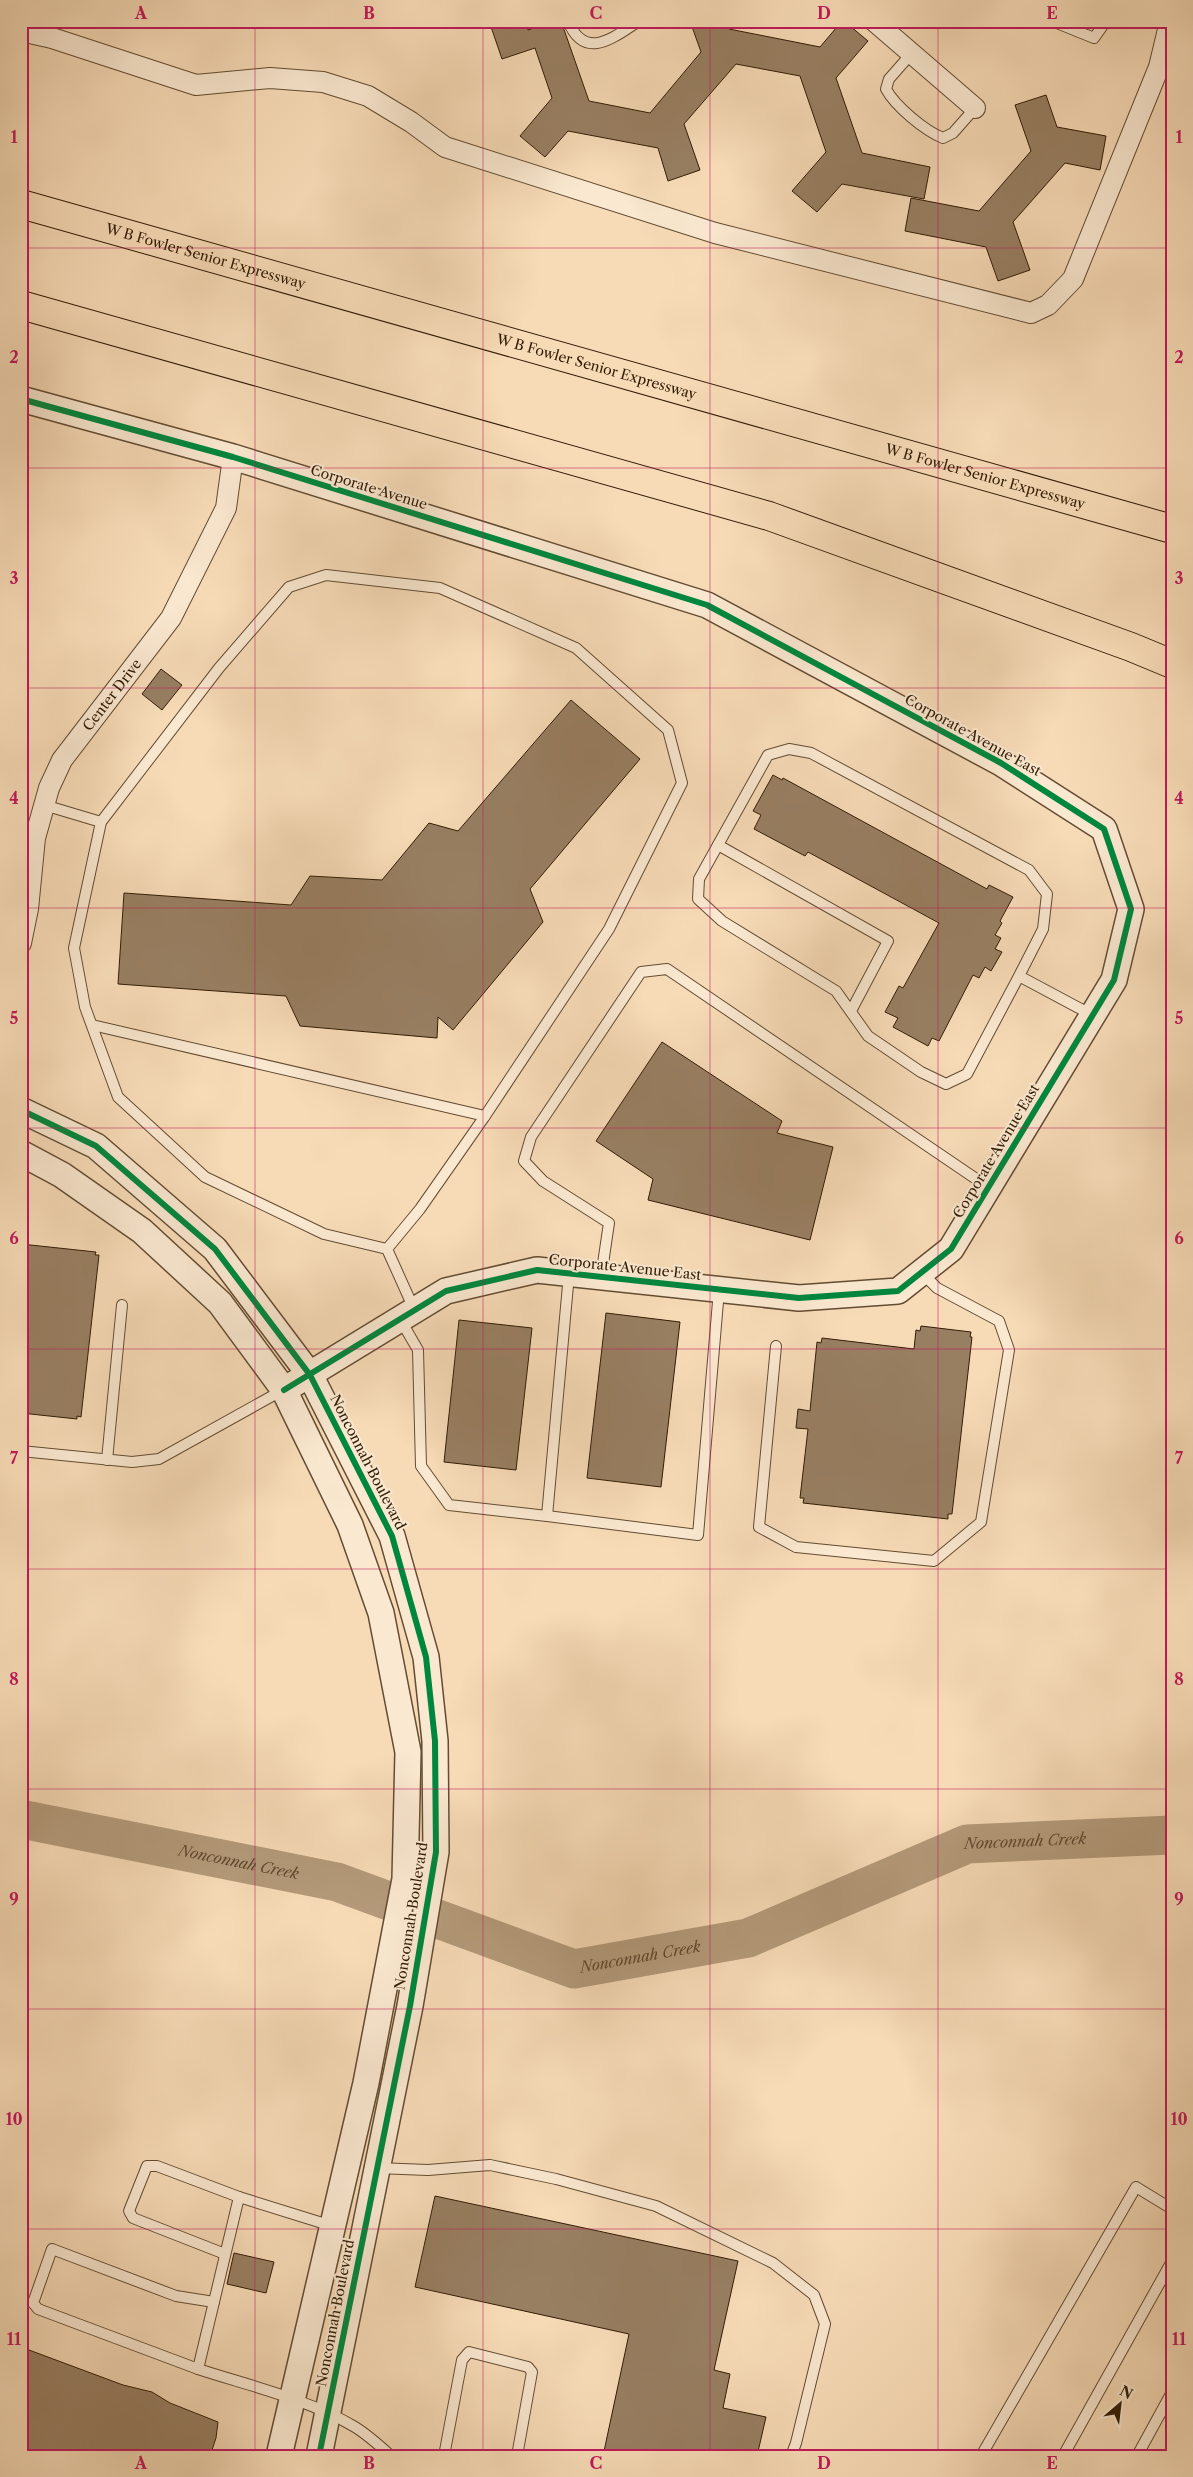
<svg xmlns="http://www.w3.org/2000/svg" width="1193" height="2477" font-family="'Libre Caslon Text',serif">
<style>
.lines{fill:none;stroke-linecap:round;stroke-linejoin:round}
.river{stroke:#b49a7a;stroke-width:39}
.building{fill:#987f62;stroke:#321c05}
.service-casing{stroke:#634c32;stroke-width:12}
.minor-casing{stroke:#634c32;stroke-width:22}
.tertiary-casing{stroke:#634c32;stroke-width:28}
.motorway-casing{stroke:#321c05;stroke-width:30}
.service{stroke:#fae8d0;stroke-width:10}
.minor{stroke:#fae8d0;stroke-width:20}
.tertiary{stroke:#fae8d0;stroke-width:25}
.motorway{stroke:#f7dbb7;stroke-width:28}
.cycleway-casing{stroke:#fae8d0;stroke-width:9}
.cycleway{stroke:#00873e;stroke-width:6}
.grid{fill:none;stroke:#c2185b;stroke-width:1;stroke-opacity:0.55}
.labels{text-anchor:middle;stroke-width:4;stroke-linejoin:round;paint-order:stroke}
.street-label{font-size:14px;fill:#321c05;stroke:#fae8d0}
.water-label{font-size:15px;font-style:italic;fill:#60482e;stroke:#fae8d0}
.neatline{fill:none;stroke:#c2185b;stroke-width:2}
.grid-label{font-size:16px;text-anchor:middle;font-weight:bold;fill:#c2185b}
</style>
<rect width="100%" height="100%" fill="#f7dbb7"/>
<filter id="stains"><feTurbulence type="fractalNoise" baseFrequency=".004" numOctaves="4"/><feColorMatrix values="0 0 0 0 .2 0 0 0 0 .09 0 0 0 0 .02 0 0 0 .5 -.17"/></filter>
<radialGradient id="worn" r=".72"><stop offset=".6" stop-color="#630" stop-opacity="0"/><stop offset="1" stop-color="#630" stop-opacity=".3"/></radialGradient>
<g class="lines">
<!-- river -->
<path class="river" id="s1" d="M21 1819 337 1882 574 1969 748 1938 967 1844 1172 1835"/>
</g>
<!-- building -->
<g class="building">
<polygon points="489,21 525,21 528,30 553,21 561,21 589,101 650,113 701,52 690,21 726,21 729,29 820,47 842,21 844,21 868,41 836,78 862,153 930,167 924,199 842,184 817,212 792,191 826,152 800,76 736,64 684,124 700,170 668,181 658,148 568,131 545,157 520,136 552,98 535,48 502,59"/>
<polygon points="1046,95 1057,127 1106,136 1100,170 1065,163 1013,222 1030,270 998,281 986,247 905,231 911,198 979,211 1031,151 1015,105"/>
<polygon points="161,669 182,685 162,710 142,694"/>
<polygon points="571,700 640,759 530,889 543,922 453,1030 438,1017 437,1038 300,1026 286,996 118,984 124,893 291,905 310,876 382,880 429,823 458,831"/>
<polygon points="773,775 782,780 783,778 987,889 989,885 1013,897 1000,921 1002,923 995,935 1001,938 995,949 1002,952 991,971 985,967 979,978 973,975 939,1041 932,1038 928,1046 893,1027 898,1018 885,1012 899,986 903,988 939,923 808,852 805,856 754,829 761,815 753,811"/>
<polygon points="662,1042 782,1121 777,1133 833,1147 810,1240 648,1200 653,1179 596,1141"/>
<polygon points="21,1244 96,1252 95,1255 99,1255 81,1417 77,1416 77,1419 21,1413"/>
<polygon points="606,1313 680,1322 661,1487 587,1478"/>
<polygon points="459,1320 532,1328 516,1470 444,1462"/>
<polygon points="921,1326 971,1332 970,1337 972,1337 952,1514 948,1514 948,1519 803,1503 804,1498 800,1498 808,1429 796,1428 798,1409 810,1411 817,1342 821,1343 822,1338 914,1349 916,1330 920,1331"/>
<polygon points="435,2196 738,2261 714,2370 730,2374 723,2408 766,2417 757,2456 603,2456 629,2334 415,2287"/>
<polygon points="234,2253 274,2262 266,2293 227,2284"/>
<polygon points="21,2347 123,2385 152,2392 170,2403 218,2422 216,2438 210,2456 29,2456 21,2453"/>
</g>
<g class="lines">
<defs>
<g id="service">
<path d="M568 21C585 62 614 37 639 21"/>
<polyline points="1052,21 1094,38 1106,21"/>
<path d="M911 54 889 79 886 89C895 106 925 131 943 138L953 133 975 108"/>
<polyline points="44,805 101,822"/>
<polyline points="718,845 888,941 851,1011"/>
<polyline points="1019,976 967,1074 946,1084 921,1072 868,1036 836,991 722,921 698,899 699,879 768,755 789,749 811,753 1029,870 1047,894 1043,929 1019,976 1092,1015"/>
<polyline points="92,1025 485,1116"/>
<polyline points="387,1249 324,1234 205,1177 118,1097 85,1007 74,948 101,822 219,668 289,587 326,575 440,588 576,648 668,730 682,783 609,929 485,1116 420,1209 387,1249 414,1309"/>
<polyline points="601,1277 609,1223 543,1181 524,1161 531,1137 641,972 667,969 988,1187"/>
<polyline points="400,1319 418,1350 421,1466 449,1505 547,1516 569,1274"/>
<polyline points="776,1346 759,1527 796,1547 934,1561 981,1522 1009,1350 999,1321 937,1288 922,1273"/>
<polyline points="21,1451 132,1462 159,1459 283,1390"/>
<polyline points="107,1460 122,1305"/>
<polyline points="547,1516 698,1535 719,1290"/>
<polyline points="377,2168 428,2170 490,2165 556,2179 656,2206 773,2263 814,2295 825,2324 796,2443 791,2456"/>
<path d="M332 2226 239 2197 198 2369C250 2386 308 2399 355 2427 368 2435 380 2446 391 2456"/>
<polyline points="225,2254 133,2218 129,2211 147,2166 157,2166 239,2197"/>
<polyline points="198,2369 38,2309 33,2303 52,2249 176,2296 214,2302"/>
<polyline points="444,2456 462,2360 469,2352 528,2367 532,2372 517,2456"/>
<polyline points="981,2456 1136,2187 1172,2209"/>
<polyline points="1063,2456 1172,2261"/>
<polyline points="1137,2456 1172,2392"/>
</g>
<g id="minor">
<polyline points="874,21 975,108"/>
<polyline points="21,31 52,38 196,85 270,78 323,82 368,96 411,122 445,147 715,233 1031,313 1048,305 1073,279 1159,67 1170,21"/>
<path id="s2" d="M21 943 28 909 35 838 49 788 62 760 171 618 226 508 233 457"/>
</g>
<g id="tertiary">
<polyline points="21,399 233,457 707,605 1001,763 1104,829 1131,909 1114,980 951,1249 898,1291 799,1298 537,1270 446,1291 284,1390"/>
<polyline points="21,1110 96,1146 215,1249 310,1375 392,1536 426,1657 435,1741 436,1852 410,2006 319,2456"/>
<polyline points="21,1153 62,1175 142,1231 220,1303 284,1390 350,1525 381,1613 408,1752 405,1879 366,2083 279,2456"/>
</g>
<g id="motorway">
<path id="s3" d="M21 204 1172 529"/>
<polyline points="21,305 769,516 1131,647 1172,664"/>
</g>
</defs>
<!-- service casing -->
<use href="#service" class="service-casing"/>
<!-- minor casing -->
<use href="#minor" class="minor-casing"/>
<!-- tertiary casing -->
<use href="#tertiary" class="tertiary-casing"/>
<!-- motorway casing -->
<use href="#motorway" class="motorway-casing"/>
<!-- service -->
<use href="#service" class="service"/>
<!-- minor -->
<use href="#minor" class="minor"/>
<!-- tertiary -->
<use href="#tertiary" class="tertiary"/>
<!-- motorway -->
<use href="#motorway" class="motorway"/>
<defs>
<g id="cycleway">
<polyline points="21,399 233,457 707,605 1001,763 1104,829 1131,909 1114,980 951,1249 898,1291 799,1298 537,1270 446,1291 284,1390"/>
<polyline points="21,1110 96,1146 215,1249 310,1375 392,1536 426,1657 435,1741 436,1852 410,2006 319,2456"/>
</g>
</defs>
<!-- cycleway casing -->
<use href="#cycleway" class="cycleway-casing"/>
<!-- cycleway -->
<use href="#cycleway" class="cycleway"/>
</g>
<!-- grid -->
<path class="grid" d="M255 21V2456M483 21V2456M710 21V2456M938 21V2456M21 248H1172M21 468H1172M21 688H1172M21 908H1172M21 1128H1172M21 1349H1172M21 1569H1172M21 1789H1172M21 2009H1172M21 2229H1172"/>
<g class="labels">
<!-- street labels -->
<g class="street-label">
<text dy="5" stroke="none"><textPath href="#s3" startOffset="192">W B Fowler Senior Expressway</textPath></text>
<text dy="5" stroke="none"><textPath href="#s3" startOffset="598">W B Fowler Senior Expressway</textPath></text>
<text dy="5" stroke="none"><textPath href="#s3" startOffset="1002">W B Fowler Senior Expressway</textPath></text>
<text transform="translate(369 487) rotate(17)" y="5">Corporate Avenue</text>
<text dy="5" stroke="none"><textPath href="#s2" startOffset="271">Center Drive</textPath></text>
<text transform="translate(973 735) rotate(29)" y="5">Corporate Avenue East</text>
<text transform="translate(996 1151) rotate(-59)" y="5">Corporate Avenue East</text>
<text transform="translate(625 1267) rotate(6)" y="5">Corporate Avenue East</text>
<text transform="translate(368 1462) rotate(63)" y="5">Nonconnah Boulevard</text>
<text transform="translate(411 1916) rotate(-81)" y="5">Nonconnah Boulevard</text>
<text transform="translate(335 2313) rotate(-79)" y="5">Nonconnah Boulevard</text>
</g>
<!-- water labels -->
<g class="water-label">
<text dy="5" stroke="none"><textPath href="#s1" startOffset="1048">Nonconnah Creek</textPath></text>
<text dy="5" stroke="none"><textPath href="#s1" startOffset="222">Nonconnah Creek</textPath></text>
<text dy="5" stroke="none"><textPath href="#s1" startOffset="642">Nonconnah Creek</textPath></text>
</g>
</g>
<!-- margin -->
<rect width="1193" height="2477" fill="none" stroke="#f7dbb7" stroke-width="55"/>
<!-- north arrow -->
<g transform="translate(1120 2404) rotate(28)" stroke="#fae8d0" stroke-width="4" paint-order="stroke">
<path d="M0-4L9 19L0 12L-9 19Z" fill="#321c05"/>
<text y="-8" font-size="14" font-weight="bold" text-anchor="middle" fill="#321c05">N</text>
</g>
<rect x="28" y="28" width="1138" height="2422" class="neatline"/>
<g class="grid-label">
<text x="141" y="19">A</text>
<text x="369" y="19">B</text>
<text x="596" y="19">C</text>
<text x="824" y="19">D</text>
<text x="1052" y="19">E</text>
<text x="14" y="143">1</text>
<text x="1179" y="143">1</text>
<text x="14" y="363">2</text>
<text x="1179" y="363">2</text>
<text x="14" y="584">3</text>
<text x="1179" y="584">3</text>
<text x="14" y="804">4</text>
<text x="1179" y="804">4</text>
<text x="14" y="1024">5</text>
<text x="1179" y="1024">5</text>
<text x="14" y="1244">6</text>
<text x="1179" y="1244">6</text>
<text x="14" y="1464">7</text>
<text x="1179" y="1464">7</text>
<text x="14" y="1685">8</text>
<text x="1179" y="1685">8</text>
<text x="14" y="1905">9</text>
<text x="1179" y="1905">9</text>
<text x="14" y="2125">10</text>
<text x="1179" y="2125">10</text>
<text x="14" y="2345">11</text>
<text x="1179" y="2345">11</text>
<text x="141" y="2469">A</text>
<text x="369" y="2469">B</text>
<text x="596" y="2469">C</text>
<text x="824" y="2469">D</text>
<text x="1052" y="2469">E</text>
</g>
<rect width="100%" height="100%" filter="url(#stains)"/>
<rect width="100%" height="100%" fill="url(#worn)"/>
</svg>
